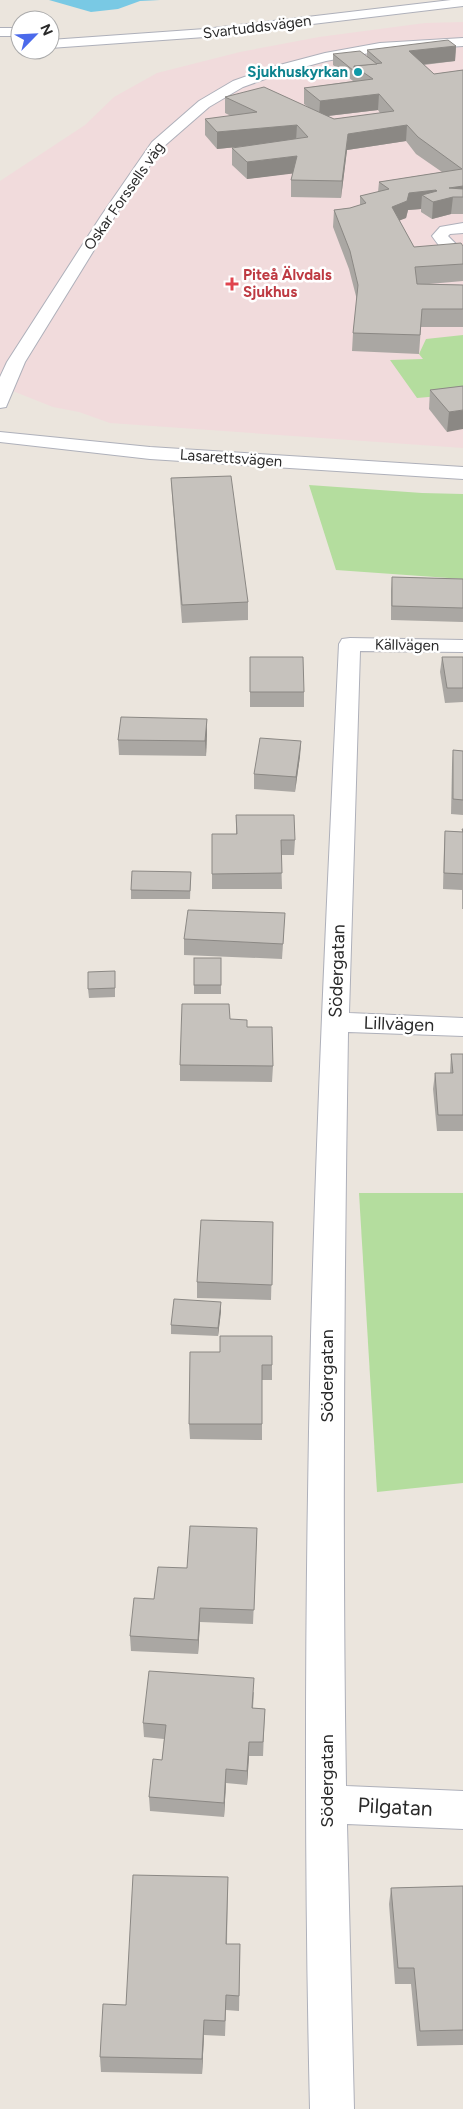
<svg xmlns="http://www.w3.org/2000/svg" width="463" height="2109" font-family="Figtree,sans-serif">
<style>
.medical{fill:#f1dbdc}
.green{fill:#b4dd9e}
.water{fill:#79c9e4}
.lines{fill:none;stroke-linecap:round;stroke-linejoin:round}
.street-casing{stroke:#aeb0ba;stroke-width:2}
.secondary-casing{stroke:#aeb0ba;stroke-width:2}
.street{fill:#fff;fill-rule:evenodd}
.secondary{fill:#fff;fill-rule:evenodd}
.wall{fill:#aaa7a3;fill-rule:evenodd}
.shaded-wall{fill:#8b8884}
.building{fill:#c6c2bd;stroke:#8b8884}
.culture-dot{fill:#0f9aa8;stroke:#fff;stroke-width:2}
.health-dot{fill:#e0444e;stroke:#fff;stroke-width:2}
.labels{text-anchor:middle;stroke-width:5;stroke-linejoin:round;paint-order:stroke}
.far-street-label{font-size:15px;fill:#2a2a2a;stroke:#fff}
.far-culture-label{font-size:15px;font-weight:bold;fill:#0d838f;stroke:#fff;text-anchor:end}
.far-health-label{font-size:15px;font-weight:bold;fill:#be3a42;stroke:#fff;text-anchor:start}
.street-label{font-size:18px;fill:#2a2a2a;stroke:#fff}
.near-street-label{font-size:21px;fill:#2a2a2a;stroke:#fff}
</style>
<rect width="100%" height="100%" fill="#ebe5dd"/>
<!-- medical -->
<polygon class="medical" points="463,22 463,448 110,423 79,412 53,407 0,386 0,181 85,125 114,97 157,73 240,52 319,37 425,23"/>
<!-- green -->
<g class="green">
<polygon points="463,335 463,394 417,398 390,360 423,359 419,354 426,339"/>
<polygon points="309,485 422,493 463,494 463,579 336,570"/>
<polygon points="359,1193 463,1193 463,1483 377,1492"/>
</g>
<!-- water -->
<polygon class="water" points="49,0 160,0 140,1 118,9 91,12"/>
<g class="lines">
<defs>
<g id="street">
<polygon points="463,38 463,46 380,51 326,61 282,73 243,87 209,107 162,148 115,216 25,362 6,407 0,408 0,377 7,362 101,216 152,142 199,101 233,81 272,67 325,53 380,43"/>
<path d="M463 223V233L450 234 448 236 463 251V264C449 260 440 247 432 236L440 227Z"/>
<path d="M350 638 463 640V652L360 651 349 1013 463 1018V1036L348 1032C344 1283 342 1534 346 1786L463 1791V1829L347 1824 354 2109H310C304 1852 305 1593 311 1336 317 1105 328 875 339 644L342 639Z"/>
</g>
<g id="secondary">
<polygon points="451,0 463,0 463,6 205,37 50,48 50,40 205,29"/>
<rect x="0" y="28" width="20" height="8"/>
<polygon points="0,432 150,447 463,467 463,479 150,459 0,442"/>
</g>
</defs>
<!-- street casing -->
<use href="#street" class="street-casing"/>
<!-- secondary casing -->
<use href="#secondary" class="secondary-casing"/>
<!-- street -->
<use href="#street" class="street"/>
<!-- secondary -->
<use href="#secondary" class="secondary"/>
</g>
<!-- wall -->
<g class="wall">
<path d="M456 46 455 61 424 65 434 74 463 70V214H451L432 219 421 212V209L408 210 406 218 399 220 414 247 463 246V281L429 284 463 285V327H421L419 354 352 351 353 333 357 300 349 269 333 227 334 210 350 208 360 205V196L378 192 379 182 442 172 416 154 406 141 347 150 341 198 291 197V180L293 173 247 179 232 165V148L247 146 217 149 205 135V119L231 116 225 113V97L308 107 304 104V88L353 81 333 65V54L367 56V50ZM378 110 380 113 334 119 328 116Z"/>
<polygon points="463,386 447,432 429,409 430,390"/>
<polygon points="171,478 248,602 248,620 182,623 172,495"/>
<polygon points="392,577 463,579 463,622 391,620 391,591"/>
<polygon points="250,657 304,692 304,707 250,707"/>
<polygon points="442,657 463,657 463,702 445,703 440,672"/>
<polygon points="207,719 207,734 206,756 119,755 118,740"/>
<polygon points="301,741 300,756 295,792 254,789 254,774"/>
<polygon points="453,750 463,751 463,815 451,814 452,765"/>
<polygon points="236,815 295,840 294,855 281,855 282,889 212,889 212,834 236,834"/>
<polygon points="462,829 463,829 463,909 462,909 462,890 443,889 444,847 445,831 462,832"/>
<polygon points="191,872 190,899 131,899 131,890"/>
<polygon points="284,929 282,959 184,955 184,939"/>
<rect x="194" y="958" width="27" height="36"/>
<polygon points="115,980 115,997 89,998 88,989"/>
<polygon points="230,1019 247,1027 273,1066 272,1082 180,1081 180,1065"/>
<polygon points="451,1054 463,1054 463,1131 437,1131 433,1089 435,1073 450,1073"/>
<polygon points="273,1222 271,1300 197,1298 197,1282"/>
<polygon points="221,1311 218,1336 171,1334 171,1325"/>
<polygon points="220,1352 272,1365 272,1380 262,1380 262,1440 190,1439 189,1424"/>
<polygon points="257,1528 253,1624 200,1622 198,1654 131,1651 130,1636 154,1599"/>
<polygon points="254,1692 253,1708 265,1709 263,1756 249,1756 247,1785 226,1783 224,1817 150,1811 149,1797 162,1760 164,1739 144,1737 143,1723"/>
<polygon points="228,1877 227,1944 240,1944 239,2011 226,2010 225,2036 204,2035 202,2074 101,2072 100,2057 126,2005"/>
<polygon points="463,1886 463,2045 417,2046 411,1984 395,1984 389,1904 391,1888"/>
</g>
<!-- shaded-wall -->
<g class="shaded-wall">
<polygon points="456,46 455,61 408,66 409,51"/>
<polygon points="379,94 378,110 319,117 320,101"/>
<polygon points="297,125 296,141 217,149 217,132"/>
<polygon points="407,125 406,141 347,150 341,198 342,181 348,134"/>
<polygon points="297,156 297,173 247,179 247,162"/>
<polygon points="463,186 463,197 453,197 451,214 432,219 433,202 422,195 421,209 408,210 406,218 391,224 392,207 409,193 436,190 435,201 449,188"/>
<polygon points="463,410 463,429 447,432 449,412"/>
<polygon points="207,719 207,734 206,756 205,741"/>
<polygon points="301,741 300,756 295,792 296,777"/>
<polygon points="221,1302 221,1311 218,1336 218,1328"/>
<polygon points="200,1608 200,1622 198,1654 198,1640"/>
<polygon points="249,1742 249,1756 247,1785 247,1771"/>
<polygon points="226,1769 226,1783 224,1817 224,1803"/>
<polygon points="204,2020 204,2035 202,2074 202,2059"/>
</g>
<!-- building -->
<g class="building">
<polygon points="448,40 456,46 409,51 434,74 463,70 463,186 449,188 463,189 463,197 453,197 433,202 422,195 437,191 436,190 409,193 407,201 392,207 414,247 461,243 463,246 463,264 415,267 417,284 463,285 463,309 422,309 420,335 353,333 358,285 350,251 334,210 350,208 366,203 360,196 389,189 379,182 462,169 418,137 407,125 348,134 342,181 291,180 297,156 247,162 232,148 308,137 297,125 217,132 205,119 257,112 225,97 264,87 334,119 394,111 379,94 320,101 304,88 373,79 354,66 382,63 367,50"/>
<polygon points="360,51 377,64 354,66 354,71 333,54"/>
<polygon points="463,386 463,410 449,412 430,390"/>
<polygon points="231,476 248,602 182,605 171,478"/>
<polygon points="392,577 463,579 463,608 392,606"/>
<polygon points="250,657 303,657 304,692 250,692"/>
<polygon points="442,657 463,657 463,688 447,688"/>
<polygon points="121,717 207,719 205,741 118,740"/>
<polygon points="260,738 301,741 296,777 254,774"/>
<polygon points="453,750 463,751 463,800 453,799"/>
<polygon points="236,815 294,815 295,840 281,840 282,873 212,874 212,834 237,834"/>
<polygon points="462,829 463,829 463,874 444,873 445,831 463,832"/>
<polygon points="132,871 191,872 190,891 131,890"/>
<polygon points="188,910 285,913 283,944 184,939"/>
<rect x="194" y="958" width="27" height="27"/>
<polygon points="115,971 115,988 88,989 88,972"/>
<polygon points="182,1004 229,1004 230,1019 247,1020 247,1027 272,1027 273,1066 180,1065"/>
<polygon points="451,1054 463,1054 463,1115 438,1115 435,1073 453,1073"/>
<polygon points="201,1220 273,1222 272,1285 197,1282"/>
<polygon points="174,1299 221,1302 218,1328 171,1325"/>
<polygon points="220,1336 272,1336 272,1365 262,1365 262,1424 189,1424 190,1352 220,1352"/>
<polygon points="190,1526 257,1528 254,1610 200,1608 198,1640 130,1636 134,1598 154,1599 158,1567 187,1568"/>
<polygon points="149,1671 254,1678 252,1708 265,1709 263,1742 249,1742 247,1771 226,1769 224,1803 149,1797 153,1759 162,1760 166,1725 143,1723"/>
<polygon points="133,1875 228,1877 226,1944 240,1944 239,1996 226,1995 225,2021 204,2020 202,2059 100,2057 103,2004 126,2005"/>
<polygon points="463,1886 463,2030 420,2031 414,1968 398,1968 391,1888"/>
</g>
<!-- markers -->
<circle class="culture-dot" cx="358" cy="72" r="5"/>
<path class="health-dot" d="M229.5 276.5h5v5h5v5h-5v5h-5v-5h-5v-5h5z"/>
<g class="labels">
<!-- far-street labels -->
<g class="far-street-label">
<text transform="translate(257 27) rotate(-7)" y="5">Svartuddsvägen</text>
<text transform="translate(124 196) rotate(-55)" y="5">Oskar Forssells väg</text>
<text transform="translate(231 458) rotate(4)" y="5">Lasarettsvägen</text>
<text transform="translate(407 645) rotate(1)" y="5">Källvägen</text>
</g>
<!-- far-culture labels -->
<g class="far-culture-label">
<text x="348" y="77">Sjukhuskyrkan</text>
</g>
<!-- far-health labels -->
<g class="far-health-label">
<text x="243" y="280">Piteå Älvdals<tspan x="243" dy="17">Sjukhus</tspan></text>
</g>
<!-- street labels -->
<g class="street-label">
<text transform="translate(337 971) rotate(-88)" y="6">Södergatan</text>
<text transform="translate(399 1024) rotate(2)" y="6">Lillvägen</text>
<text transform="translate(327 1376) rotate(-90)" y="6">Södergatan</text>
<text transform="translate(327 1781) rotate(-90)" y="6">Södergatan</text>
</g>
<!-- near-street labels -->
<g class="near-street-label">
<text transform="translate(395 1807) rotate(3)" y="7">Pilgatan</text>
</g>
</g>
<!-- north arrow -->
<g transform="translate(35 35) rotate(66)"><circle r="24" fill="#ffffff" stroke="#aaaaaa"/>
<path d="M0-4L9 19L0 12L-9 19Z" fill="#4b6aeb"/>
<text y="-8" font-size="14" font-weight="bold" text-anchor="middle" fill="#2a2a2a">N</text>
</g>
</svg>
